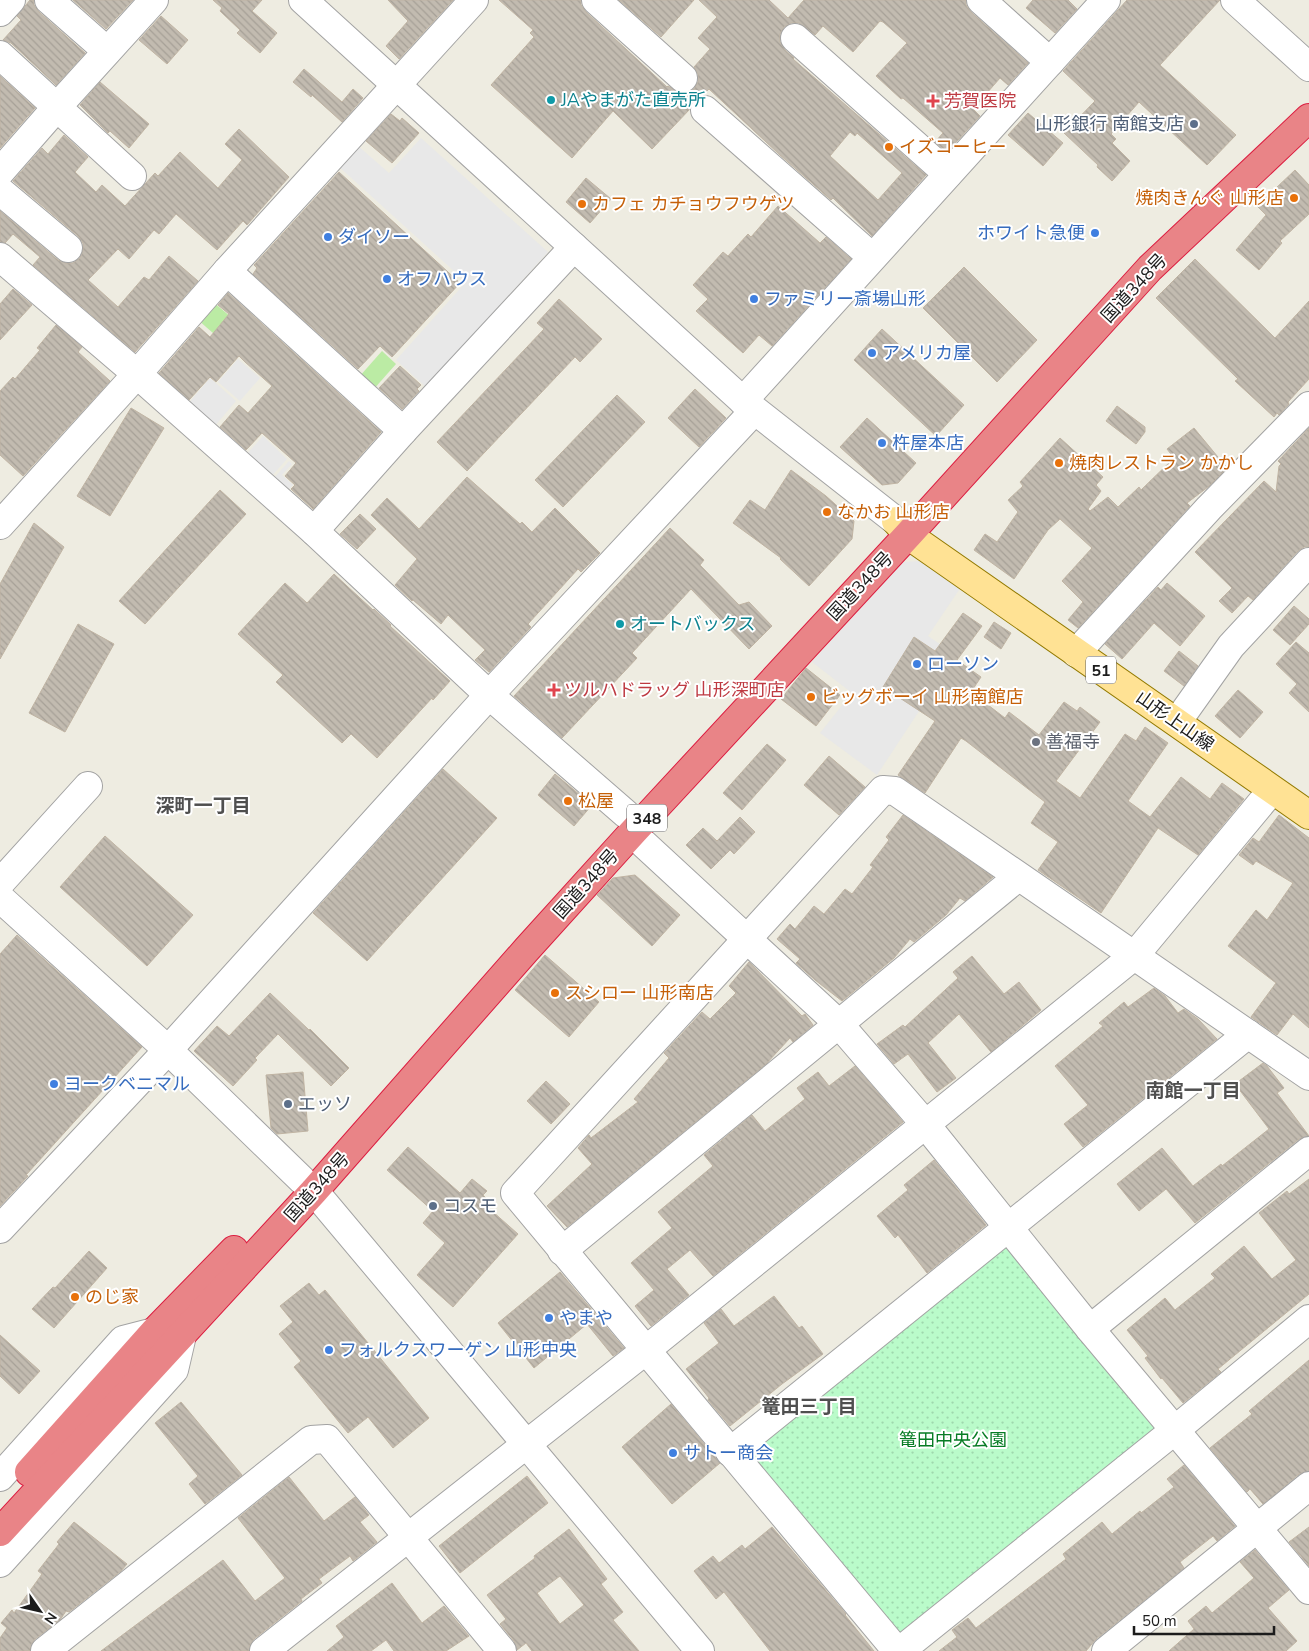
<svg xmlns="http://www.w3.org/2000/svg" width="1309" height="1651" font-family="'Nunito Sans','Noto Sans JP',sans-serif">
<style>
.grass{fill:#bbeba4}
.park{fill:url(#park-dots)}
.parking{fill:#e8e8e8}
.building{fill:url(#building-back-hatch);stroke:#c0b4a3;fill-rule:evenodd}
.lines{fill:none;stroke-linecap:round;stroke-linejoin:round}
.minor-casing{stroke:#a3a3a3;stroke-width:30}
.major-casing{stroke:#937a00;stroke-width:30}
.highway-casing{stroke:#dc1d40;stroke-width:30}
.minor{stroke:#fff;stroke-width:28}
.major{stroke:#ffe294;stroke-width:28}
.highway{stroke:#e98487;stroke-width:28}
.culture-dot{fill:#0f9aa8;stroke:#fff;stroke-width:2}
.health-dot{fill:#e0444e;stroke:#fff;stroke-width:2}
.service-dot{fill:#5c6f8a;stroke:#fff;stroke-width:2}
.food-dot{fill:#e8710a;stroke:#fff;stroke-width:2}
.shop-dot{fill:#3f7fe0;stroke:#fff;stroke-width:2}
.worship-dot{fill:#6b7280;stroke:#fff;stroke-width:2}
.labels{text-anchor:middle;stroke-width:4;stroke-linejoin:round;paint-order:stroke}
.shield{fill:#fff;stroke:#606060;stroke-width:1}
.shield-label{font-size:16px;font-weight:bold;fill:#1c1c1c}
.culture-label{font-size:18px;fill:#0d838f;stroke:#fff;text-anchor:start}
.health-label{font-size:18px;fill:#be3a42;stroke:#fff;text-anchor:start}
.service-label{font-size:18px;fill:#4e5e75;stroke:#fff;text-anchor:start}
.food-label{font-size:18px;fill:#c56008;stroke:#fff;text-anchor:start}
.shop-label{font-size:18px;fill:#366cbe;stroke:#fff;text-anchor:start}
.street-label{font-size:18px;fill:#1c1c1c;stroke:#fff}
.worship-label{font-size:18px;fill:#5b616d;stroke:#fff;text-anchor:start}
.park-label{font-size:18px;fill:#077c24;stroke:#fff}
.neighbourhood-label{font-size:19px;font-weight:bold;fill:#4f4f4f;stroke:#fff}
</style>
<defs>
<pattern id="park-dots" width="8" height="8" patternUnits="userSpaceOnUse" patternTransform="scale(1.25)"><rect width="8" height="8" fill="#bafbca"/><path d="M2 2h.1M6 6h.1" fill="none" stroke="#9fd7ad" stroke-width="1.8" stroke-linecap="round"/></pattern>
<pattern id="building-back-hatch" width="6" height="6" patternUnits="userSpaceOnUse" patternTransform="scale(1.25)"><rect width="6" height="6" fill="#c2bbb0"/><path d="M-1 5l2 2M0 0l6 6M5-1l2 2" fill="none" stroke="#a6a097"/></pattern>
</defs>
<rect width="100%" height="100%" fill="#eeece1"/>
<!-- grass -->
<g class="grass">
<polygon points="212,301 238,323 222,341 197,319"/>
<polygon points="382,351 396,364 373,390 359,377"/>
</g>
<!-- park -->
<polygon class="park" points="1008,1227 1175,1430 900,1651 730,1452"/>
<!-- parking -->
<g class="parking">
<polygon points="421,138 548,252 426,387 396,360 466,282 337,165 356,144 389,173"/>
<polygon points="238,359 260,378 240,401 218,382"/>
<polygon points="210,378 236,401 214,427 188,404"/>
<polygon points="263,436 287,459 270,478 245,456"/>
<polygon points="289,461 292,464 282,475 293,485 286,492 272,480"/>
<polygon points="922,561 961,587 928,636 956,655 877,775 820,733 852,693 812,662 902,562"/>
</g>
<!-- building -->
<g class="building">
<polygon points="30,0 34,0 34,5 39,12 85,53 56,85 11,43 3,40 21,20 17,16"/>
<polygon points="73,0 133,0 106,29"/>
<polygon points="213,0 262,0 252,11 277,33 260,53 237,33 240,30 220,11 222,8"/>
<polygon points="388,0 453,0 399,59 386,46 408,21"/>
<path d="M499 0H581V5L586 12 667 87 668 86 680 93H688L694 89 698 82V74L694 67 710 49 698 38 717 17 699 0H769L788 18 804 0H966V5L971 12 1028 63 1008 85 1000 78 973 109 980 116 947 152 935 142 943 133 903 98 901 99 876 76 907 43 883 22 880 21 853 52 823 26 815 35 799 23H791L784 27 780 34V42L785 50 794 58 793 59 926 175 872 236 833 198 831 200 780 155 709 89 703 95 694 99 690 109 652 149 613 111 572 158 491 85 534 37 530 33 533 30ZM850 132 855 136 857 133 902 173 878 200 830 156Z"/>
<polygon points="619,0 694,0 661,37"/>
<polygon points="1033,0 1068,0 1077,9 1055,33 1026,8"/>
<polygon points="1127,0 1220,0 1160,65 1236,135 1207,165 1139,102 1111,134 1116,139 1112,143 1130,161 1112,181 1097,167 1098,165 1064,133 1095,101 1063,71"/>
<polygon points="161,16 188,40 167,64 139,40"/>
<polygon points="304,69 342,102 353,89 363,98 342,122 312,95 311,97 293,82"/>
<polygon points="0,76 35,108 0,148"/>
<polygon points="100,82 149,124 129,148 110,131 108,133 80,105"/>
<polygon points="1028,113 1063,143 1043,166 1008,135"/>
<polygon points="391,114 400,121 402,118 419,133 392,163 366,141"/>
<polygon points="239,129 289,177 247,225 243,221 217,250 176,214 159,234 154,230 129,259 118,249 88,280 118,307 144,277 149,280 169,256 198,281 135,352 33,265 40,257 13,234 5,243 0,242 0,211 58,260 66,263 73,263 80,258 83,250 83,243 78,236 13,181 42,148 48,154 64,135 88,157 75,172 96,192 102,185 125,206 155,173 158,176 180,152 218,188 242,160 225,144"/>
<polygon points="1295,170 1309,185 1309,214 1280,241 1282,243 1259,270 1236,250 1266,215 1257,206"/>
<polygon points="339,172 460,283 392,357 380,346 358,369 253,274 257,268 254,265"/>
<polygon points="586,178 611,199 590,223 566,202"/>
<polygon points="778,206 820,243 826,237 851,259 772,346 759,335 743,353 696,311 708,299 693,285 723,252 728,256 748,234 751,237"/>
<polygon points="1195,259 1275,338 1309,301 1309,379 1288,402 1289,404 1279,415 1277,413 1274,417 1235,381 1238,379 1156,298"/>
<polygon points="964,267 1037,340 997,382 923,308"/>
<polygon points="13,289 32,305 0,340 0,304"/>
<polygon points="228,293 381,432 313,509 291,489 295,485 285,476 296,463 262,433 246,450 220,427 239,405 248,413 272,386 245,362 239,356 216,382 210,377 189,400 159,373 199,327 210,337 229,314 218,305"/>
<polygon points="559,299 602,339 580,362 575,357 467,471 437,442 544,329 537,323"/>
<polygon points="56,325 82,347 78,352 110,381 23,476 0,455 0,391 13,377 15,379 40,350 37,348"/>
<polygon points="882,329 964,405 936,436 854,360"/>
<polygon points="400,366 421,385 417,389 419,391 402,409 379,388"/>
<polygon points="695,389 726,418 699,447 668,418"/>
<polygon points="617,395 645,422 563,507 535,480"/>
<polygon points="1117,406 1145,427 1145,432 1136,444 1106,421"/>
<polygon points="131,408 164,428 110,516 77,496"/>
<polygon points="867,418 916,463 898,483 882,485 840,447"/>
<polygon points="1194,428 1227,468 1208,487 1187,503 1190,506 1078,628 1068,620 1083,602 1062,581 1092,548 1060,519 1048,530 1014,579 974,550 985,534 997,542 1018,512 1008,500 1023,486 1020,482 1060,438 1103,477 1096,485 1101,491 1088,509 1090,511 1108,497 1118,507 1139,487 1141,490 1174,458 1167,449"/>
<polygon points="1309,428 1309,547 1304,547 1298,551 1253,600 1248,596 1232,613 1219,601 1232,588 1195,552 1264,481 1276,492 1279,466 1281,464 1278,461"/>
<polygon points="791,470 826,496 854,521 852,539 809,586 780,559 781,558 733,523 750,500 765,510"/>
<polygon points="467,477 520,524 522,522 532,532 555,508 600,553 581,572 578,569 528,624 531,627 489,672 475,660 485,650 448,615 441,624 413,600 412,601 395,585 417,559 371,515 387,498 419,529"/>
<polygon points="220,490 246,514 145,624 119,601"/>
<polygon points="360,514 376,529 357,549 340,534"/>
<polygon points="34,523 64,547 0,659 0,584"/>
<polygon points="670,528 704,560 700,565 739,605 749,602 772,626 749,649 691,589 632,653 637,658 562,738 514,696"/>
<polygon points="334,574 373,610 374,609 391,625 390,626 450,681 433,700 432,698 377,758 351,734 342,743 276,682 283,675 238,634 285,583 307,603"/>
<polygon points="1167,583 1205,616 1180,646 1154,623 1122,659 1105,644 1158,587 1161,590"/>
<polygon points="1294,606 1309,619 1309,624 1290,645 1273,630"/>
<polygon points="963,613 982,626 957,660 981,677 971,692 1005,718 1009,712 1039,735 1064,702 1077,711 1080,707 1100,722 1056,781 1080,798 1125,734 1136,741 1145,727 1168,743 1128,801 1150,817 1181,777 1210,799 1222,783 1244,799 1198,855 1158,828 1101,913 1038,870 1058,842 1031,823 1045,802 966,741 961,738 925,793 898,775 935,721 883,687 914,637 935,651"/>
<polygon points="994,622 1011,633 1001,649 984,637"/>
<polygon points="78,624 114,644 65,732 29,713"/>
<polygon points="1296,642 1309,653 1309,712 1289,693 1297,684 1276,664"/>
<polygon points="1179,651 1198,666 1184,686 1164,671"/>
<polygon points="806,668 840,695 816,726 781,699"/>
<polygon points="1238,690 1263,712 1240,738 1215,716"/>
<polygon points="767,744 786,760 742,810 723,793"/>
<polygon points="829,756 865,787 839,815 804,785"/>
<polygon points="443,769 497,818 367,961 313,913"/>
<polygon points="555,774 592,805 574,826 538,795"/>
<polygon points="903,815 993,877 965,901 960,898 946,915 914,942 910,939 894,958 842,1001 815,980 796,963 800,959 777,939 790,924 795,929 814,906 824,914 845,889 852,894 873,867 870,865 889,840 886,837"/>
<polygon points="1279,815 1309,838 1309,1028 1293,1014 1277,1035 1251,1017 1276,983 1228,946 1256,910 1267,920 1293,883 1256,861 1253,865 1239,855 1253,838 1259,842"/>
<polygon points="740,817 755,832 734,854 730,850 711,869 686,845 703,828 717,841"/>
<polygon points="105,836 193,915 147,966 60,887"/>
<polygon points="635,875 680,915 652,946 597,895 613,878"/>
<polygon points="17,935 142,1047 26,1175 28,1176 0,1206 0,954"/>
<polygon points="545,955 599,1002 569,1037 515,990"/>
<polygon points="972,956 1004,994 1019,982 1041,1010 991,1052 959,1014 928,1043 956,1078 937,1092 908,1054 894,1064 877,1044 903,1025 905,1027 958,978 953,972"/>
<polygon points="749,962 802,1016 805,1014 813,1025 793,1042 790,1038 766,1064 567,1227 547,1206 592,1164 578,1148 589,1135 591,1138 638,1102 634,1099 669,1058 664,1053 702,1012 710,1019 736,993 729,986"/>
<polygon points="1154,988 1165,996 1178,1013 1184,1009 1198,1019 1217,1039 1083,1147 1064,1124 1088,1105 1055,1066 1103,1026 1099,1023 1124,1002 1128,1007"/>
<polygon points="270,993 309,1030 310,1029 349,1068 331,1086 278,1034 255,1058 257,1060 233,1086 194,1051 217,1026 229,1036"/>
<polygon points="1263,1063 1267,1066 1284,1088 1277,1093 1309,1136 1299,1139 1195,1223 1166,1189 1139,1211 1117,1184 1162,1148 1193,1186 1221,1164 1222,1166 1269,1129 1235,1084"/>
<polygon points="855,1066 903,1122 713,1276 690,1250 667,1269 689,1295 651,1326 635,1306 654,1290 631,1263 672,1228 658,1212 713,1166 704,1155 752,1115 765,1131 805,1099 797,1088 818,1072 829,1086"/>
<polygon points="303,1072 308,1131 277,1134 271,1128 266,1075"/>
<polygon points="546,1081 570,1104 551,1124 527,1101"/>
<polygon points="408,1147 460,1193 472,1179 487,1191 483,1195 487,1199 483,1203 518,1234 453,1307 417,1275 445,1243 423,1223 433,1211 387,1170"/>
<polygon points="934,1160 986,1225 927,1273 898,1235 895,1238 877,1216 908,1190 904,1185"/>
<polygon points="1309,1179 1309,1294 1218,1369 1221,1372 1183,1403 1162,1378 1161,1379 1145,1358 1148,1356 1127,1330 1165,1298 1175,1310 1215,1278 1211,1274 1244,1246 1272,1279 1296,1260 1259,1213 1287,1191 1289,1194"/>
<polygon points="89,1251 107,1268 54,1328 32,1309 53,1287 55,1288"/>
<polygon points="560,1272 624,1348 613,1356 587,1324 534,1368 498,1323"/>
<polygon points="309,1283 319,1295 325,1290 429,1418 393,1448 368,1417 348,1433 294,1367 301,1361 279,1334 293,1322 280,1306"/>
<polygon points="774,1296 799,1328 802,1326 823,1354 782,1384 730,1426 708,1400 709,1398 686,1369 719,1343 704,1323 721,1309 734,1326"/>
<polygon points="0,1335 40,1371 19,1394 0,1376"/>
<polygon points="1309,1360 1309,1471 1299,1474 1263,1504 1250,1489 1247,1492 1210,1448 1252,1414 1249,1411"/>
<polygon points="181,1402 242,1475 205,1504 189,1484 198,1476 155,1423"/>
<polygon points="671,1404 720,1463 672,1504 622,1447"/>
<polygon points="1184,1465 1235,1526 1217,1541 1213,1536 1180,1562 1184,1568 1096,1639 1086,1651 939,1651 957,1637 952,1630 968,1618 976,1628 1066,1559 1063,1554 1102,1522 1112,1534 1140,1511 1141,1513 1174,1487 1167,1479"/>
<polygon points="527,1476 548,1503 460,1573 439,1546"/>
<polygon points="289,1477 324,1521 355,1497 369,1515 360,1522 377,1542 353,1561 350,1556 319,1579 322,1583 301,1599 302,1601 254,1639 250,1645 249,1651 101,1651 223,1560 255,1601 285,1578 238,1518"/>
<polygon points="74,1522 127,1564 121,1571 69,1612 66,1611 60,1620 35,1639 31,1645 30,1651 0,1651 0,1638 7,1628 1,1623 12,1610 14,1613 42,1574 38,1571 59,1544 57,1542"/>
<polygon points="772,1527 846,1614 845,1615 874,1651 770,1651 724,1592 716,1599 694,1571 713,1556 719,1563 742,1545 745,1549"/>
<polygon points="1309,1527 1309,1566 1289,1542"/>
<path d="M569 1529 607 1579 601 1584 623 1612 613 1620 639 1651H532L526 1643 517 1650 514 1641 500 1624 506 1619 487 1595 535 1558 534 1556ZM560 1576 584 1605 560 1624 537 1593Z"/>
<polygon points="1255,1550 1289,1590 1268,1608 1297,1641 1286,1651 1169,1651 1194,1629 1188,1621 1206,1606 1212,1613 1254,1578 1240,1562"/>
<polygon points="392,1583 422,1623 444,1606 469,1636 446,1651 394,1651 386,1640 371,1651 327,1651 344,1637 336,1626"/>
</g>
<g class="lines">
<defs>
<g id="minor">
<polyline points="49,0 107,51"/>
<polyline points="303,0 743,401 896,521"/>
<polyline points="596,0 683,78"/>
<polyline points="981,0 1050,62"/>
<polyline points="1235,0 1309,67"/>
<polyline points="0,12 11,0"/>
<polyline points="795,38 948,174"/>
<polyline points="0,55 132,176"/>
<polyline points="705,110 872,257"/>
<polyline points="0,172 56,108 154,0"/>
<polyline points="0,191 68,248"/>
<polyline points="0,257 137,374 314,531 489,695 626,814"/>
<polyline points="227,271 403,431"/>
<polyline points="743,401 1106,0"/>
<polyline points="0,525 137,374 227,271 474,0"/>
<polyline points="314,531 403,431 574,247"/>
<polyline points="1076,653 1209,508 1309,406"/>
<polyline points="1177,722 1231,646 1309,562"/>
<polyline points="632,833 839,1024 926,1125 1090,1329 1309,1590"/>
<polyline points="0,883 88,786"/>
<polyline points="0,898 168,1050 302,1180"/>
<polyline points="314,1191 700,1651"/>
<polyline points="0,1229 168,1050 489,695 754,411"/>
<polyline points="562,1251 1018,877"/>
<polyline points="1090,1329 1309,1151"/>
<polyline points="730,1452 1248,1034"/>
<polyline points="0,1477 123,1340 154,1332"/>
<polyline points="0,1563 174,1370 183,1331"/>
<polyline points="45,1651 311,1440 327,1439 502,1651"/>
<polyline points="264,1651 646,1350 1135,955 1272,790"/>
<polyline points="897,1651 515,1193 883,790 895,791 1309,1076"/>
<polyline points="900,1651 1175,1430 1309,1319"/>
<polyline points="1106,1651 1309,1486"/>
</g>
<polyline id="major" points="896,521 908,535 1309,815"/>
<g id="highway">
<polyline points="29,1472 154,1332 234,1250"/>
<polyline points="0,1532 314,1191 527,949 632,833 908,535 1150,268 1309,118"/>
</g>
</defs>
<!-- minor casing -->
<use href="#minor" class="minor-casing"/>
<!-- major casing -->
<use href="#major" class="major-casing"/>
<!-- highway casing -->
<use href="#highway" class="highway-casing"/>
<!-- minor -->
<use href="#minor" class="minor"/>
<!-- major -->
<use href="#major" class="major"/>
<!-- highway -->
<use href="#highway" class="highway"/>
</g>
<!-- markers -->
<g class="culture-dot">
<circle cx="551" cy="100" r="5"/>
<circle cx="620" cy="624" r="5"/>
</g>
<g class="health-dot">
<path d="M930.5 93.5h5v5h5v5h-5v5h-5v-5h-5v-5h5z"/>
<path d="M551.5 682.5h5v5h5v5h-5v5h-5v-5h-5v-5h5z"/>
</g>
<g class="service-dot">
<circle cx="1194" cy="124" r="5"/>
<circle cx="288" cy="1104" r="5"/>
<circle cx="433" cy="1206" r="5"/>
</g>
<g class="food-dot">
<circle cx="889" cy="147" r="5"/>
<circle cx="1294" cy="198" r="5"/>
<circle cx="582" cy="204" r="5"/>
<circle cx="1059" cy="463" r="5"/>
<circle cx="827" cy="512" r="5"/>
<circle cx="811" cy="697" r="5"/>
<circle cx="568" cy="801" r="5"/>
<circle cx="555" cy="993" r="5"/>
<circle cx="75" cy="1297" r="5"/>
</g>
<g class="shop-dot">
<circle cx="1095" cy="233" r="5"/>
<circle cx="328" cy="237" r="5"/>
<circle cx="387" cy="279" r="5"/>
<circle cx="754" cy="299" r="5"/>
<circle cx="872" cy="353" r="5"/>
<circle cx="882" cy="443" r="5"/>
<circle cx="917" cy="664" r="5"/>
<circle cx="54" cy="1084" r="5"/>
<circle cx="549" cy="1318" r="5"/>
<circle cx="329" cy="1350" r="5"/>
<circle cx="673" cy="1453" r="5"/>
</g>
<circle class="worship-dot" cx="1036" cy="742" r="5"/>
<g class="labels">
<!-- shield labels -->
<g class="shield">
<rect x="1086" y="656.5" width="30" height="27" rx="4"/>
<rect x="627" y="804.5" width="40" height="27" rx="4"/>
</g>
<g class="shield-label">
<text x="1101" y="676">51</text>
<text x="647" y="824">348</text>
</g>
<!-- culture labels -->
<g class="culture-label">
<text x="561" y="106">JAやまがた直売所</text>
<text x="630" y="630">オートバックス</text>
</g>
<!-- health labels -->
<g class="health-label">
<text x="944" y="107">芳賀医院</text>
<text x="564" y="696">ツルハドラッグ 山形深町店</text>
</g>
<!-- service labels -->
<g class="service-label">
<text x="1184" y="130" text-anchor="end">山形銀行 南館支店</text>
<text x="298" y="1110">エッソ</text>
<text x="443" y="1212">コスモ</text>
</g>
<!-- food labels -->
<g class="food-label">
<text x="899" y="153">イズコーヒー</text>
<text x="1284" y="204" text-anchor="end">焼肉きんぐ 山形店</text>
<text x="592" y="210">カフェ カチョウフウゲツ</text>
<text x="1069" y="469">焼肉レストラン かかし</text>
<text x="837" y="518">なかお 山形店</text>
<text x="821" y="703">ビッグボーイ 山形南館店</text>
<text x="578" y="807">松屋</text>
<text x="565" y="999">スシロー 山形南店</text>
<text x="85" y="1303">のじ家</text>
</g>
<!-- shop labels -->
<g class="shop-label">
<text x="1085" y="239" text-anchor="end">ホワイト急便</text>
<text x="338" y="243">ダイソー</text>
<text x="397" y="285">オフハウス</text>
<text x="764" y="305">ファミリー斎場山形</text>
<text x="882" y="359">アメリカ屋</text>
<text x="892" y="449">杵屋本店</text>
<text x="927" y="670">ローソン</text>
<text x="64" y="1090">ヨークベニマル</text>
<text x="559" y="1324">やまや</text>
<text x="339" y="1356">フォルクスワーゲン 山形中央</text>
<text x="683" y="1459">サトー商会</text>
</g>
<!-- street labels -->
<g class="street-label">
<text transform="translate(1134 288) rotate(-47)" y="6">国道348号</text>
<text transform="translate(860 586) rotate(-47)" y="6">国道348号</text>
<text transform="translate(1175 721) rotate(35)" y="6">山形上山線</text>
<text transform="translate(586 884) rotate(-48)" y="6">国道348号</text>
<text transform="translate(317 1187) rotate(-48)" y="6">国道348号</text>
</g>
<!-- worship labels -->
<g class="worship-label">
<text x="1046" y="748">善福寺</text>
</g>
<!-- park labels -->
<g class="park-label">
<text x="953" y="1446">篭田中央公園</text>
</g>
<!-- neighbourhood labels -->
<g class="neighbourhood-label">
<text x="203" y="812">深町一丁目</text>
<text x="1193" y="1097">南館一丁目</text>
<text x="809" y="1413">篭田三丁目</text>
</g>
</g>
<!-- north arrow -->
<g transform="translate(40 1611) rotate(124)" stroke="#ffffff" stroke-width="4" paint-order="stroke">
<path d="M0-4L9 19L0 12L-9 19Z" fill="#1c1c1c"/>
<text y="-8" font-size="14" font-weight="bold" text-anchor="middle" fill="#1c1c1c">N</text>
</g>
<!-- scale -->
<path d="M1134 1626v8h140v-8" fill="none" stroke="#1c1c1c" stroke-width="2.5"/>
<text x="1142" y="1626" font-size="15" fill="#1c1c1c" stroke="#ffffff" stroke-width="4" paint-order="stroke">50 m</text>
</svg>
